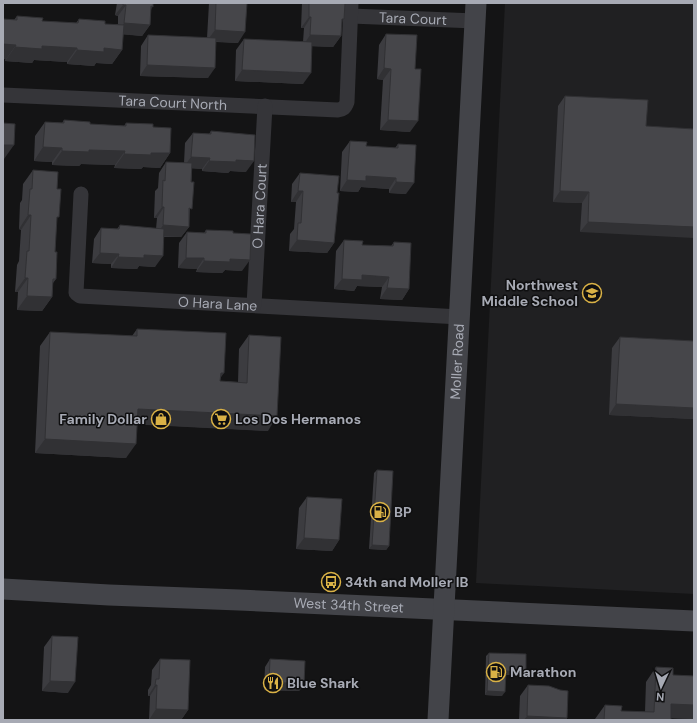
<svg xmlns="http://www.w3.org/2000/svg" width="697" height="723" font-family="'DM Sans',sans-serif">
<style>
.built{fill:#202022}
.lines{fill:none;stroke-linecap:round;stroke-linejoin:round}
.street{stroke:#353539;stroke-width:15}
.secondary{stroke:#434449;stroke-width:21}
.wall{fill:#3c3c40}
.shaded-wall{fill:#313134}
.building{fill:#46464a;stroke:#313134}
.labels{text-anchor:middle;stroke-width:3;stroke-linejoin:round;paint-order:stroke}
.street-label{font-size:14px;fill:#a7aab4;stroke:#0f0f10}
.poi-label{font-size:14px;font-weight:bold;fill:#a7aab4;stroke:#0f0f10;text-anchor:start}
</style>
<rect width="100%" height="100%" fill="#141415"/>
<!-- built -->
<polygon class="built" points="505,3 694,3 694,594 476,583"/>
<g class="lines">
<!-- street -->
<g class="street">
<path id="s1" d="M351 16 475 21"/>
<path id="s2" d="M3 95 338 110C343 109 345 108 347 102L351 3"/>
<path id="s3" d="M81 194 76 293 80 296 460 317"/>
<path id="s4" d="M254 305 265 106"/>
</g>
<!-- secondary -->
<g class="secondary">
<path id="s5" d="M3 589 109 595 239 600 694 621"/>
<path id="s6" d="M438 720 476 3"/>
</g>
</g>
<!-- wall -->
<g class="wall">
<polygon points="117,3 153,3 151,10 150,25 142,36 123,34 122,50 112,64 96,63 94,66 67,64 67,62 34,60 32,63 5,61 14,20 17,16 42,21 76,23 79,19 105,24 118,24 118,16 115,15"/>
<polygon points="209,3 247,3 238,43 216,42 208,78 140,76 141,46 148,35 207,38"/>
<polygon points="302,3 345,3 342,23 341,36 333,47 312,46 303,84 235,81 236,50 244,39 303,42 304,28 301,28"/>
<polygon points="386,34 415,69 410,132 380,130 383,80 377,79 379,45"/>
<polygon points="565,96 646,126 694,129 580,232 582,203 553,202 558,106"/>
<polygon points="64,120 90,124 124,126 126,123 153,127 170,153 160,168 143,167 141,169 114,168 115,165 81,164 79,166 52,165 52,162 34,161 35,136 45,122 62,123"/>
<polygon points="211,131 246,172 230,171 228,173 202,171 202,169 192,168 189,227 181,237 164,237 155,267 139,266 137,269 111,268 111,264 92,263 94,239 101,228 117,229 120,225 156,229 157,218 154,218 155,191 158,188 159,173 166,162 184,163 185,143 193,133 209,134"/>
<polygon points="350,141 366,146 395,148 398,144 406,194 389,193 389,189 361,187 358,192 340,191 342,152"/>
<polygon points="33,170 56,221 55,252 56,279 53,283 52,297 42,311 17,310 18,292 15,292 17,265 19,261 21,230 19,229 20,203 22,200 23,184"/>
<polygon points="300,173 334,243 327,253 289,251 290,234 294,229 296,202 291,202 292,184"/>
<polygon points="206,230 233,233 242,271 225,270 222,273 196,272 197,269 178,268 179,243 187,232 204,233"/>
<polygon points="344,240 362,245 391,246 394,242 409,289 402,300 380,299 382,287 357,286 354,291 334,289 336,251"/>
<polygon points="137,329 220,379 220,381 238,382 239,349 249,335 268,431 137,424 126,458 35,453 40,346 50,332 132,336"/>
<polygon points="620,337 694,341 694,419 609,415 612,348"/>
<polygon points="377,470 389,546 386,550 369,549 374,473"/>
<polygon points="307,497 339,540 332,551 296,549 299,508"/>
<polygon points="52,636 68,693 42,691 44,647"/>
<polygon points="489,653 523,675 505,675 502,696 485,695 486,656"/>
<polygon points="160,659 188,710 181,720 149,720 150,696 148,696 148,690 151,685 152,670"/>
<polygon points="270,659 304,684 299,691 264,690 265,667"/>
<polygon points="656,667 673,675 694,676 694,720 694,719 671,718 671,720 595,720 595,719 605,705 621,711 645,712 646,682"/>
<polygon points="528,685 567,718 566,720 519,720 520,696"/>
</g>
<!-- shaded-wall -->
<g class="shaded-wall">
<polygon points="123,5 126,5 118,16 115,15"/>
<polygon points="309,17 311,17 304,28 301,28"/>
<polygon points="124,23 150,25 142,36 117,34"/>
<polygon points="215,30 245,32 238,43 207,41"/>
<polygon points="310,35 341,36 333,47 303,46"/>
<polygon points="3,44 16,45 6,59 3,59"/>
<polygon points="42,46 77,48 67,62 34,60 32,63 5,61 15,47"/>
<polygon points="104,48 122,50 112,64 96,63 94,66 67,64 77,50"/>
<polygon points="147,65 215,68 208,78 140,76"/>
<polygon points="384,68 391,69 383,80 377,79"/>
<polygon points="242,70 311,73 303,84 235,81"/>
<polygon points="388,120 418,121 410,132 380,130"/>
<polygon points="3,145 14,145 4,159 3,159"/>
<polygon points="43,147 62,148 52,162 34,161"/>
<polygon points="89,150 125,151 115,165 81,164 79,166 52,165 62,151"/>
<polygon points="151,153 170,153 160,168 143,167 141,169 114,168 124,154"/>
<polygon points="191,157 210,158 202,169 183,168"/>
<polygon points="236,160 254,161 246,172 230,171 228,173 202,171 209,161"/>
<polygon points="366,176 396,178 389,189 361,187 358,192 340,191 347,180"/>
<polygon points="396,182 414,183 406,194 389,193"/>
<polygon points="298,191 303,191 296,202 291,202"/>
<polygon points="560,191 589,192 582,203 553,202"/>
<polygon points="162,207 164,207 157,218 154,218"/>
<polygon points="28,215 31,215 21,230 19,229"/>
<polygon points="588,222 694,227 694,238 580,232"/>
<polygon points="163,225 189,227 181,237 156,236"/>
<polygon points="297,240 334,243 327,253 289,251"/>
<polygon points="100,253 119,254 111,264 92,263"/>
<polygon points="144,255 163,256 155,267 139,266 137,269 111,268 118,257"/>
<polygon points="186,258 204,258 197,269 178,268"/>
<polygon points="230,259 250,260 242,271 225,270 222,273 196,272 204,261"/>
<polygon points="362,275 389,277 382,287 357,286 354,291 334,289 342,279"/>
<polygon points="25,278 28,278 18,292 15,292"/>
<polygon points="387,288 409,289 402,300 380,299"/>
<polygon points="27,296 52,297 42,311 17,310"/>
<polygon points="221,373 224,373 214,387"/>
<polygon points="616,404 694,408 694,419 609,415"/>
<polygon points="138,409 277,416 268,431 128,424"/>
<polygon points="45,439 136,444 126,458 35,453"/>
<polygon points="304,538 339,540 332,551 296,549"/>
<polygon points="372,545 389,546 386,550 369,549"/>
<polygon points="506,671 526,672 523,675 503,675"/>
<polygon points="50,681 75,682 68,693 42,691"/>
<polygon points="269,682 304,684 299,691 264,690"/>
<polygon points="155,685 157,685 150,696 148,696"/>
<polygon points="487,691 505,692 502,696 485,695"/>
<polygon points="671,704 694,705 694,719 662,718"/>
<polygon points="156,709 188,710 181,720 149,720"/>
<polygon points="527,716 567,718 566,720 524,720"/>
</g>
<!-- building -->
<g class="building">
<polygon points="123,3 153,3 153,7 151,6 150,25 124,23 126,5 123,5"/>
<polygon points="216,3 247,3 245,32 215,30"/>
<polygon points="309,3 345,3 344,19 342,19 341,36 310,35 311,17 309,17"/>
<polygon points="17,16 43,18 42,21 78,23 79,19 105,21 105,24 124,25 122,50 104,48 104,52 77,50 77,48 42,46 42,49 15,47 16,45 3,44 3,19 17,20"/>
<polygon points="386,34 417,35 415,69 421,69 418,121 388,120 391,69 384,68"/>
<polygon points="148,35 216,38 215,68 147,65"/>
<polygon points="244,39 312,42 311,73 242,70"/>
<polygon points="565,96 648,100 646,126 694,129 694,227 588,222 589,192 560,191"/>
<polygon points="64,120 90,122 90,124 126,126 126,123 153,124 153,127 171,128 170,153 151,153 151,155 124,154 125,151 89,150 89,152 62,151 62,148 43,147 45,122 64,123"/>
<polygon points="3,123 15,124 14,145 3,145"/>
<polygon points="211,131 255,135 254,161 236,160 236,162 209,161 210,158 191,157 193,133 211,134"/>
<polygon points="350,141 367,142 366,146 398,148 398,144 416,145 414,183 396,182 396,178 366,176 366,181 347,180"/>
<polygon points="166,162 192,163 191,182 194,182 192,209 189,208 189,227 163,225 164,207 162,207 163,180 165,181"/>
<polygon points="33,170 58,172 57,189 61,189 59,217 57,217 55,252 57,252 56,279 53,279 52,297 27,296 28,278 25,278 27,251 29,251 31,215 28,215 30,189 32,189"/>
<polygon points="300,173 339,176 337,193 339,193 334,243 297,240 298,223 301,223 303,191 298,191"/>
<polygon points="120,225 164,229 163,256 144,255 144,258 118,257 119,254 100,253 101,228 119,229"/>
<polygon points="206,230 233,231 233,233 251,234 250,260 230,259 230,262 204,261 204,258 186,258 187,232 206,233"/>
<polygon points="344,240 363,241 362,245 393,246 394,242 411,243 409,289 387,288 389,277 362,275 362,280 342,279"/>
<polygon points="137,329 226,333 224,373 221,373 220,381 247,383 249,335 281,337 277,416 138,409 136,444 45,439 50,332 137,336"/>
<polygon points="620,337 694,341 694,408 616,404"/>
<polygon points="377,470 393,471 389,546 372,545"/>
<polygon points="307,497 342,499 339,540 304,538"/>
<polygon points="52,636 78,637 75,682 50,681"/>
<polygon points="489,653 526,654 526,672 506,671 505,692 487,691"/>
<polygon points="160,659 190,660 188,710 156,709 157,685 155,685 156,679 159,679"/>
<polygon points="270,659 305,661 304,684 269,682"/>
<polygon points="656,667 673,668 673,675 694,676 694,705 671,704 671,720 604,720 605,705 622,706 621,711 654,712"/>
<polygon points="528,685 549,686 560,690 568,691 567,718 527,716"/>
</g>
<!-- icons -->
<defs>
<symbol id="school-ring" viewBox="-11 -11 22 22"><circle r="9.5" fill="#0f0f10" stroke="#dab246" stroke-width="1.5"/><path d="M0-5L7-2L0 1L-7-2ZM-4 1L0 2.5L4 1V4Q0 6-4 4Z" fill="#dab246"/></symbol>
<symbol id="shop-ring" viewBox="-11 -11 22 22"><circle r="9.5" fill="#0f0f10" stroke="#dab246" stroke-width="1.5"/><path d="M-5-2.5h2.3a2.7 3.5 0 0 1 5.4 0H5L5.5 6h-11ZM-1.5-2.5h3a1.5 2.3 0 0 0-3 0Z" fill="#dab246"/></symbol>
<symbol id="supermarket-ring" viewBox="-11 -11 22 22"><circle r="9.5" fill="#0f0f10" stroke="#dab246" stroke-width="1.5"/><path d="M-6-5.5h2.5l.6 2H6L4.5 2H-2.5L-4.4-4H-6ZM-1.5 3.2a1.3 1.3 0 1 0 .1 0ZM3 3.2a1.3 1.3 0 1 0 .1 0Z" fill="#dab246"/></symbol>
<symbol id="fuel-ring" viewBox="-11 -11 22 22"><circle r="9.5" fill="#0f0f10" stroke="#dab246" stroke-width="1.5"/><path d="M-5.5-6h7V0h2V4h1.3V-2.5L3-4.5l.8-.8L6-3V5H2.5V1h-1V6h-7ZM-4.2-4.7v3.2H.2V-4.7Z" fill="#dab246"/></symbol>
<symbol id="bus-ring" viewBox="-11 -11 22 22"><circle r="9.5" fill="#0f0f10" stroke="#dab246" stroke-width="1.5"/><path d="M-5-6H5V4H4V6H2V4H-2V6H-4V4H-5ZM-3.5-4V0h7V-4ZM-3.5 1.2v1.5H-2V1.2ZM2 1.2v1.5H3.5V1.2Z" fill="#dab246"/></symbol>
<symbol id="restaurant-ring" viewBox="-11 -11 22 22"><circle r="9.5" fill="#0f0f10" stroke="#dab246" stroke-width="1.5"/><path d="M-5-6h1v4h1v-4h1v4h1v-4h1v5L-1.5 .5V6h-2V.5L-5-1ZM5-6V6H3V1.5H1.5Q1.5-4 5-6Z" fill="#dab246"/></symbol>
</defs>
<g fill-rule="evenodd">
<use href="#school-ring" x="581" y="282" width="22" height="22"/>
<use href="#shop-ring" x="150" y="408" width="22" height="22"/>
<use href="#supermarket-ring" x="210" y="408" width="22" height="22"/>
<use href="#fuel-ring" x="369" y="501" width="22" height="22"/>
<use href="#bus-ring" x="320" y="571" width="22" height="22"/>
<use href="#fuel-ring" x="485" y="661" width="22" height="22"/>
<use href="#restaurant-ring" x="262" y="672" width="22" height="22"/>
</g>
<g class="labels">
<!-- street labels -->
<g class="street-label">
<text dy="5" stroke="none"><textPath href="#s1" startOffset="62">Tara Court</textPath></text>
<text dy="5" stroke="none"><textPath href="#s2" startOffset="170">Tara Court North</textPath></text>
<text dy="5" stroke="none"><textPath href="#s4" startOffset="99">O Hara Court</textPath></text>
<text dy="5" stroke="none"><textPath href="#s3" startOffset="242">O Hara Lane</textPath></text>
<text dy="5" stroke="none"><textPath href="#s6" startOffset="359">Moller Road</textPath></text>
<text dy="5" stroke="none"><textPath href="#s5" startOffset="346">West 34th Street</textPath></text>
</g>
<!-- poi labels -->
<g class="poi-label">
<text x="578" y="290" text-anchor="end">Northwest<tspan x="578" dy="16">Middle School</tspan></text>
<text x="147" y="424" text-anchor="end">Family Dollar</text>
<text x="235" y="424">Los Dos Hermanos</text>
<text x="394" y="517">BP</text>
<text x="345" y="587">34th and Moller IB</text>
<text x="510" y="677">Marathon</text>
<text x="287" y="688">Blue Shark</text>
</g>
</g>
<!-- border -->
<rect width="697" height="723" fill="none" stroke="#a7aab4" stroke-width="8"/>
<!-- north arrow -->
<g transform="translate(661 687) rotate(184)" stroke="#0f0f10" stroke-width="3" paint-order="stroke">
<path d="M0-3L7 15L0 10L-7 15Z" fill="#a7aab4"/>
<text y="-6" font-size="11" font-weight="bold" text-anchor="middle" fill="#a7aab4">N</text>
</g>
</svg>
